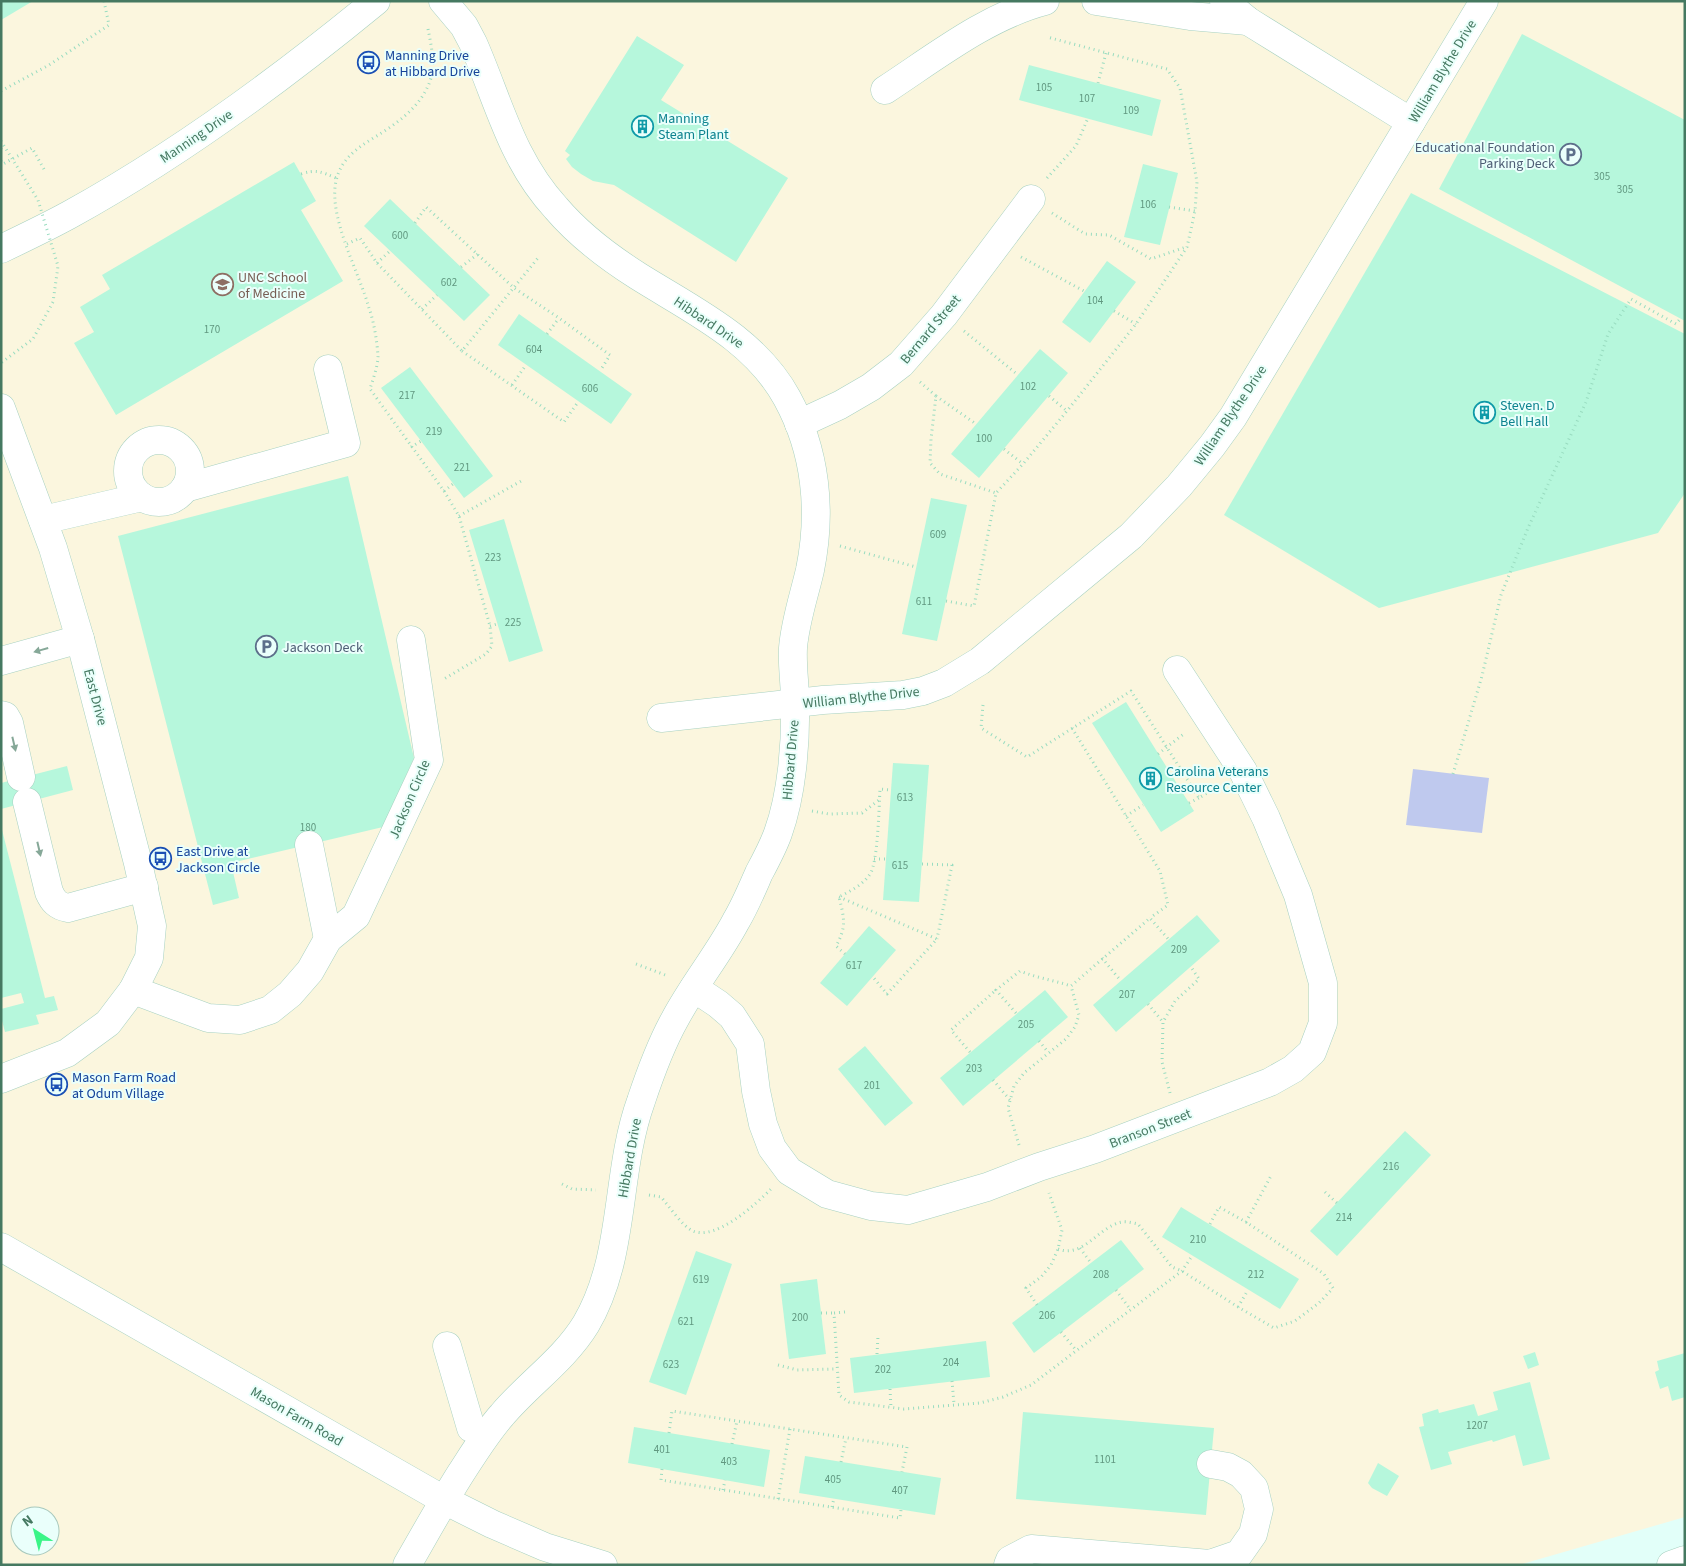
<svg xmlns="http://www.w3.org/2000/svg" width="1686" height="1566" font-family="'Source Sans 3',sans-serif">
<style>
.education{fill:#fbf6de;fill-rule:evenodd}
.green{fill:#bfc9ee}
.building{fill:#b6f7dc}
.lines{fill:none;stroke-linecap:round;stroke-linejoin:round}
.minor-casing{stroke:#a7d1c1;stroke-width:29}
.path{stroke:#99dcc0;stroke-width:3;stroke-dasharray:1 4;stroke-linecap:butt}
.minor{stroke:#fff;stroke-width:28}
.path-bridge{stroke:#99dcc0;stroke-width:3;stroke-dasharray:1 4;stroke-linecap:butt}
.oneway{fill:#86a898}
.labels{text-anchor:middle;stroke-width:4;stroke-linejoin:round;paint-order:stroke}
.number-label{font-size:11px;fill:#619880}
.transit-label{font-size:14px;fill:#164399;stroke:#eafffb;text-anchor:start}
.street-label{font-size:14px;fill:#457961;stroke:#eafffb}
.culture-label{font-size:14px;fill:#0d838f;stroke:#eafffb;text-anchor:start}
.service-label{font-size:14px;fill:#4e5e75;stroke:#eafffb;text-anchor:end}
.education-label{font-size:14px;fill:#785e54;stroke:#eafffb;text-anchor:start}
</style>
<rect width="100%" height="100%" fill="#e2fff9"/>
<!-- education -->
<path class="education" d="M1 1H1685V1517L1519 1565H1ZM20 1516H50V1546H20Z"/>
<!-- green -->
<polygon class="green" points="1413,769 1489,778 1482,833 1406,825"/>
<!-- building -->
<g class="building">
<polygon points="1,1 33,1 1,20"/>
<polygon points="1522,34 1685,120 1685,321 1439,189"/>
<polygon points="637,36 684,65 661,100 788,178 736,262 614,185 593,181 581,174 572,167 566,159 570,155 565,151"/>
<polygon points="1029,65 1161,100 1152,136 1019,100"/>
<polygon points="294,162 316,201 301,210 343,281 116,415 74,343 94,332 80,307 110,289 102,275"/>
<polygon points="1143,164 1178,173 1160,245 1124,237"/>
<polygon points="1411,193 1685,334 1685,493 1658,533 1379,608 1224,515"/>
<polygon points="390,199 490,295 464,321 364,226"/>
<polygon points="1107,261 1136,282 1090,343 1062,322"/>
<polygon points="519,314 632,394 611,424 498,345"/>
<polygon points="1040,349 1068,373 979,478 951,454"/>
<polygon points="410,367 493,476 464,498 381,388"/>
<polygon points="348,476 414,758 383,827 231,863 239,898 213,905 118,536"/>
<polygon points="931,498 967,505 937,641 902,634"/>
<polygon points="504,519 543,651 509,662 469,530"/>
<polygon points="1126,702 1194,811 1161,832 1092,723"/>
<polygon points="893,763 929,765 919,902 883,900"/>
<polygon points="67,766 73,790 1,809 1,783"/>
<polygon points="1,826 45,998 54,996 58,1010 36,1015 39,1024 5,1032 1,1017 1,1009 24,1003 21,993 1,998"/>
<polygon points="1197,915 1220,941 1116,1032 1093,1005"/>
<polygon points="869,926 896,950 847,1006 820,983"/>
<polygon points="1045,990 1068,1017 963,1106 940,1078"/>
<polygon points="865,1046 913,1103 885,1126 838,1069"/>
<polygon points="1405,1131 1431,1155 1337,1256 1310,1231"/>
<polygon points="1181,1207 1299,1279 1280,1309 1162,1237"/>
<polygon points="1121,1240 1144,1269 1034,1353 1012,1323"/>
<polygon points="696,1251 732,1264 686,1395 649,1382"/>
<polygon points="817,1279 826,1354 789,1359 780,1284"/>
<polygon points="986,1341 990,1377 854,1393 850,1358"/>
<polygon points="1535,1352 1539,1365 1528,1369 1523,1356"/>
<polygon points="1685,1353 1685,1397 1672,1401 1668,1386 1660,1389 1655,1372 1659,1370 1657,1361"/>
<polygon points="1530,1382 1550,1459 1523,1466 1515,1435 1493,1442 1492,1440 1448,1452 1452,1464 1431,1470 1419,1427 1424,1426 1422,1414 1438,1409 1439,1413 1474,1404 1478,1416 1498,1410 1493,1392"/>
<polygon points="1023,1412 1214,1428 1206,1515 1016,1499"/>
<polygon points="634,1427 770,1450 764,1487 628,1463"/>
<polygon points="805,1456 941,1478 935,1515 799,1493"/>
<polygon points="1378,1463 1399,1476 1387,1496 1372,1488 1368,1483"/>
</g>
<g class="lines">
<defs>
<g id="minor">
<polyline points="1096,1 1190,16 1248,21"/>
<polyline points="1224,1 1248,21 1411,122"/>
<path d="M885 90C934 58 987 16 1045 1"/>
<path d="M1 249C24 238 47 227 69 215 178 155 280 80 376 1"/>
<polyline points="1,408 53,548 80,639 138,863 152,926 149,958 133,990 108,1023 67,1053 1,1079"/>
<polyline points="799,424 840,405 871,387 901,364 944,315 1031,199"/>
<circle cx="159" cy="471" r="31"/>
<polyline points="185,488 346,443 328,369"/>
<polyline points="43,520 142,497"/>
<polyline points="1,661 80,639"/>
<polyline points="1,715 5,716 9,723 21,777"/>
<polyline points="661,718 823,700 903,695 923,691 944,683 980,661 1131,536 1179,486 1212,446 1233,417 1484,1"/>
<path d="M27 802 49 892C53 901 57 906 68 908L144 887"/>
<polyline points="309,845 328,939"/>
<polyline points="694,988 718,1004 732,1016 750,1044 756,1091 763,1124 772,1148 789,1171 827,1194 871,1206 908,1210 987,1187 1039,1167 1095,1149 1270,1082 1293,1069 1312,1052 1323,1023 1323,983 1298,895 1266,818 1243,771 1177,670"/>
<polyline points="133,990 208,1018 240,1020 270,1010 290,994 310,971 328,939 356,916 429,760 411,640"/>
<polyline points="1,1247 444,1500 492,1524 545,1547 603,1565"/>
<polyline points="447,1346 471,1428"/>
<path d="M407 1565C425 1534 442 1503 461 1473 474 1453 486 1433 502 1415 529 1383 564 1360 586 1324 626 1256 615 1173 641 1101 650 1074 661 1044 675 1019 693 985 718 955 736 921 745 906 752 889 759 873 766 860 773 847 778 833 792 794 796 743 795 701 795 684 792 666 793 648 795 622 804 596 810 570 822 511 816 451 787 398 755 339 692 310 638 276 608 257 579 235 556 208 511 159 499 102 473 43L464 26 443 1"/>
<polyline points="1008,1565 1010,1560 1031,1549 1210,1564 1239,1554 1253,1534 1259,1509 1254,1488 1241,1474 1228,1467 1211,1464"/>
<polyline points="1671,1565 1685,1560"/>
</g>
</defs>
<!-- minor casing -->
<use href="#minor" class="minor-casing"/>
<!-- path -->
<g class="path">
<path d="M428 29C431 44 435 62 431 78 423 105 398 123 375 137 357 148 341 159 336 181 328 217 359 272 369 308 374 322 377 341 378 356 378 366 373 379 370 389L444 491 459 516 490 626 492 646 486 654 444 679"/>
<polyline points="1098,83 1106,53"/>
<polyline points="1,91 49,65 109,25 104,1"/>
<polyline points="1,148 4,146"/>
<polyline points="1,161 3,164 32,148 45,171"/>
<path d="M301 174C316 169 322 172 336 178"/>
<polyline points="1047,178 1076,146 1088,118"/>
<polyline points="1169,207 1195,211"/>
<polyline points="1052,213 1085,234 1109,235 1151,259 1186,247"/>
<polyline points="415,223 426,207 514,288 559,318 610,355 600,371"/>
<polyline points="347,244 360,238 377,263 462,351 538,258"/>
<polyline points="1021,257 1084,291"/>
<polyline points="377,263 390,251"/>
<polyline points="461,267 478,254"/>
<polyline points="422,309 437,295"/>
<polyline points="1114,311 1136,324"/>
<polyline points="964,331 1018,375"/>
<polyline points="547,334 559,318"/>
<polyline points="462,351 564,422 578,402"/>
<polyline points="920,382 936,396 931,439 930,463 940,474 996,493"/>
<polyline points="512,385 526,365"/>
<polyline points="936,396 976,424"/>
<polyline points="1049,396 1067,411"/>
<polyline points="411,447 421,441"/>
<polyline points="1004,449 1023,464"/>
<polyline points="444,491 453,484"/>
<polyline points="459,516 523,480"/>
<polyline points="840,546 916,567"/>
<polyline points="946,601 974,606 996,493 1023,464 1067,411 1136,324 1187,247 1195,211 1197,182 1180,88 1167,69 1047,37"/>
<polyline points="490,626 497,624"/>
<polyline points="983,705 981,728 1027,757 1131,691 1199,798 1220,785"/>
<polyline points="1072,728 1160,871 1168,905 1150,918"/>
<polyline points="1158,754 1185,733"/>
<polyline points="1453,774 1482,676 1501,595 1528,528 1586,402 1608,334 1631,299 1676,324 1681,318"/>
<polyline points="1189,803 1199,798"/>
<polyline points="812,811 829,814 862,813 879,800"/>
<polyline points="1126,816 1143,805"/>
<polyline points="874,859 886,859"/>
<polyline points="922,864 952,865 937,939"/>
<polyline points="839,897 937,939 887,994 873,977"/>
<path d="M845 954 836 946C847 927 844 917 839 897 850 891 863 885 870 874 878 863 879 806 880 789L891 790"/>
<polyline points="1102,958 1121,981"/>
<polyline points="636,964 668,976"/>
<polyline points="1148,1004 1163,1022"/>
<path d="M1016 1013 996 990 1020 971C1037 978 1053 980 1071 986"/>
<polyline points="1039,1041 1048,1052"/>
<polyline points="970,1052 951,1030 996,990"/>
<polyline points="993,1080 1010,1100"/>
<polyline points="1170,1093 1162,1062 1163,1022 1175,1001 1199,979 1191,967"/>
<polyline points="1019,1145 1008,1108 1014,1086 1024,1073 1066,1039 1075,1027 1079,1015 1071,986 1150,918 1169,940"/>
<polyline points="562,1184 572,1189 596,1190"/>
<polyline points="1325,1192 1337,1203"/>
<path d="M649 1195 661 1197C668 1205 683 1227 693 1231 716 1241 756 1204 771 1189"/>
<polyline points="1210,1224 1219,1207 1246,1222 1272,1174"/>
<polyline points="1080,1248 1091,1263"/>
<path d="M1058 1249C1083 1259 1099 1226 1122 1222 1126 1221 1133 1223 1138 1224L1172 1267 1182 1271 1238 1307 1274 1328 1295 1321 1319 1303 1333 1288 1324 1274 1246 1222"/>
<polyline points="1116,1290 1130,1309"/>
<polyline points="1037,1305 1026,1288 1041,1277 1051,1265 1058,1249 1062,1230 1049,1193"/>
<polyline points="1238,1307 1248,1290"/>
<polyline points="845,1312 834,1313 839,1395 849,1402 904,1409 980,1403 1003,1397 1031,1385 1182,1271 1192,1256"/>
<polyline points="821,1313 834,1313"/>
<polyline points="1061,1332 1076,1350"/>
<polyline points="877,1354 878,1336"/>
<polyline points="778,1365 797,1370 837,1369"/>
<polyline points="952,1381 954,1404"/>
<polyline points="890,1389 891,1408"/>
<polyline points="669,1433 672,1411 907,1447 902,1472"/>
<polyline points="732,1444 737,1421"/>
<polyline points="841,1462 846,1438"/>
<polyline points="662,1469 661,1480 900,1518 901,1510"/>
<polyline points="723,1490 725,1480"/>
<polyline points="778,1499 790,1429"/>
<polyline points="832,1507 834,1498"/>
</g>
<!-- minor -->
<use href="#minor" class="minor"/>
<!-- path-bridge -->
<polyline class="path-bridge" points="1,141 38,200 58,266 53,302 33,339 1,363"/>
</g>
<!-- one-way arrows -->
<defs><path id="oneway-solid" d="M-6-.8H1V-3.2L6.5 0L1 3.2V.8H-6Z" transform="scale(1.25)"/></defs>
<g class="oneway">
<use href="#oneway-solid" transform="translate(41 650) rotate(164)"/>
<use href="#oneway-solid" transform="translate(14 744) rotate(77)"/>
<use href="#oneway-solid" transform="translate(39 849) rotate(77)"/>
</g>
<!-- icons -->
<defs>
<symbol id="bus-ring" viewBox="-11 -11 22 22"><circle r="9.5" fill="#eafffb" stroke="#1a4fb4" stroke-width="1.5"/><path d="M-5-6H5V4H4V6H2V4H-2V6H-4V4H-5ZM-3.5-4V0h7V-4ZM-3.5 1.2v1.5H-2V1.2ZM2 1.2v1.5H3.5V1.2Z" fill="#1a4fb4"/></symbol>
<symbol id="building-ring" viewBox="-11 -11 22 22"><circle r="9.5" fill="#eafffb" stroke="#0f9aa8" stroke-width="1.5"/><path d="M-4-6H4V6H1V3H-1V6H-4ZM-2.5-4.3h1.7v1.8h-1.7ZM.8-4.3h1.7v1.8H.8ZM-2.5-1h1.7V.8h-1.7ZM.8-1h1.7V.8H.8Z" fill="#0f9aa8"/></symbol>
<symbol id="parking-ring" viewBox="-11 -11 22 22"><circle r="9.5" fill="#eafffb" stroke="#5c6f8a" stroke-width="1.5"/><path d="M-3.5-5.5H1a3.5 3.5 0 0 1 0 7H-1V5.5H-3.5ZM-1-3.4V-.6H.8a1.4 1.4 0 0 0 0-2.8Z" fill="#5c6f8a"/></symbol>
<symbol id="university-ring" viewBox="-11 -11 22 22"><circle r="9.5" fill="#eafffb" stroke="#8d6e63" stroke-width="1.5"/><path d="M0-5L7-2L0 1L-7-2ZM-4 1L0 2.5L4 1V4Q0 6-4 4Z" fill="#8d6e63"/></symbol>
</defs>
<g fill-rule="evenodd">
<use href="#bus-ring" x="356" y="50" width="25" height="25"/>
<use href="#building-ring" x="630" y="114" width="25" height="25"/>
<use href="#parking-ring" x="1558" y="142" width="25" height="25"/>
<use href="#university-ring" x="210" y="272" width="25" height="25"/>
<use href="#building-ring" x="1472" y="400" width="25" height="25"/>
<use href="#parking-ring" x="254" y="634" width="25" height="25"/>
<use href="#building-ring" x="1138" y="766" width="25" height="25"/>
<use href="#bus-ring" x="148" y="846" width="25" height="25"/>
<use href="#bus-ring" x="44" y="1072" width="25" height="25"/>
</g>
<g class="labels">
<!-- number labels -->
<g class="number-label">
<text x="1044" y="91">105</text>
<text x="1087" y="102">107</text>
<text x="1131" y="114">109</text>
<text x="1602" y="180">305</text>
<text x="1625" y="193">305</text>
<text x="1148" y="208">106</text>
<text x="400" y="239">600</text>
<text x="449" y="286">602</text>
<text x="1095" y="304">104</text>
<text x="212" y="333">170</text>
<text x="534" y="353">604</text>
<text x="1028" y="390">102</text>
<text x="590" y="392">606</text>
<text x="407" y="399">217</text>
<text x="434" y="435">219</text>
<text x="984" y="442">100</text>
<text x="462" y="471">221</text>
<text x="938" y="538">609</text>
<text x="493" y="561">223</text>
<text x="924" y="605">611</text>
<text x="513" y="626">225</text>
<text x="905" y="801">613</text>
<text x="308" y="831">180</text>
<text x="900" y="869">615</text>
<text x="1179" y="953">209</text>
<text x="854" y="969">617</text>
<text x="1127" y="998">207</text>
<text x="1026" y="1028">205</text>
<text x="974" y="1072">203</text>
<text x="872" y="1089">201</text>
<text x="1391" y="1170">216</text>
<text x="1344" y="1221">214</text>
<text x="1198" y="1243">210</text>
<text x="1101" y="1278">208</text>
<text x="1256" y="1278">212</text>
<text x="701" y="1283">619</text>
<text x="1047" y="1319">206</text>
<text x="800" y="1321">200</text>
<text x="686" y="1325">621</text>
<text x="951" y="1366">204</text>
<text x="671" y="1368">623</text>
<text x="883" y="1373">202</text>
<text x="1477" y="1429">1207</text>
<text x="662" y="1453">401</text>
<text x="1105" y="1463">1101</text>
<text x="729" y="1465">403</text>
<text x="833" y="1483">405</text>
<text x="900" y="1494">407</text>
</g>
<!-- transit labels -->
<g class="transit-label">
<text x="385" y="60">Manning Drive<tspan x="385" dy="16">at Hibbard Drive</tspan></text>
<text x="176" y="856">East Drive at<tspan x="176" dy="16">Jackson Circle</tspan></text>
<text x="72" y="1082">Mason Farm Road<tspan x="72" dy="16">at Odum Village</tspan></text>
</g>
<!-- street labels -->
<g class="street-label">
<text transform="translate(1442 71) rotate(-59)" y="5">William Blythe Drive</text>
<text transform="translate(196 136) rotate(-34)" y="5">Manning Drive</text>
<text transform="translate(709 322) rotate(34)" y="5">Hibbard Drive</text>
<text transform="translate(930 329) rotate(-50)" y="5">Bernard Street</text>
<text transform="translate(1230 415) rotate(-56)" y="5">William Blythe Drive</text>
<text transform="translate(96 697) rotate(75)" y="5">East Drive</text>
<text transform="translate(861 697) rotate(-6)" y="5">William Blythe Drive</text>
<text transform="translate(790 760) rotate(-85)" y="5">Hibbard Drive</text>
<text transform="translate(409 799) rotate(-67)" y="5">Jackson Circle</text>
<text transform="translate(1150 1128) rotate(-21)" y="5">Branson Street</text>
<text transform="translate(629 1158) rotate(-80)" y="5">Hibbard Drive</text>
<text transform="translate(297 1416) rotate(30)" y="5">Mason Farm Road</text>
</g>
<!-- culture labels -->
<g class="culture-label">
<text x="658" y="123">Manning<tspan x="658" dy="16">Steam Plant</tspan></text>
<text x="1500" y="410">Steven. D<tspan x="1500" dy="16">Bell Hall</tspan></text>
<text x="1166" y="776">Carolina Veterans<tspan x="1166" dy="16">Resource Center</tspan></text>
</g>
<!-- service labels -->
<g class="service-label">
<text x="1555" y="152">Educational Foundation<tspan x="1555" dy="16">Parking Deck</tspan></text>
<text x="283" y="652" text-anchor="start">Jackson Deck</text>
</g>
<!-- education labels -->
<g class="education-label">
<text x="238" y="282">UNC School<tspan x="238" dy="16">of Medicine</tspan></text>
</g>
</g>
<!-- border -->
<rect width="1686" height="1566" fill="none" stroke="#457961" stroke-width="5"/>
<!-- north arrow -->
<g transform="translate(35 1531) rotate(324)"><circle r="24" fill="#eafffb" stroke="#a8c9bd"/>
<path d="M0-4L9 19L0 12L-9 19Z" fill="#3af587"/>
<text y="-8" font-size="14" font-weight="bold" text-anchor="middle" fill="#457961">N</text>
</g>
</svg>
